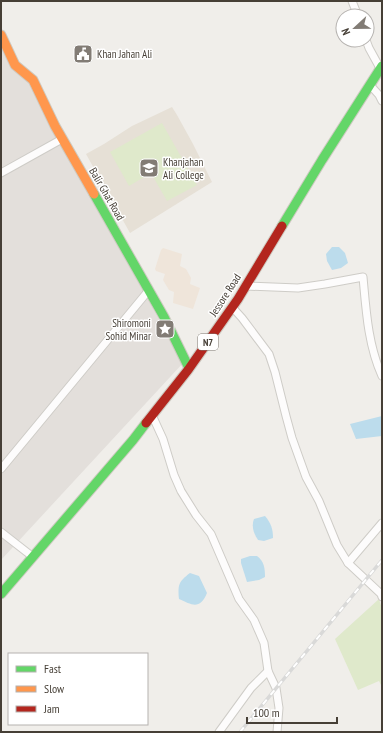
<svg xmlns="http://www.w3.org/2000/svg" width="383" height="733" font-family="'PT Sans Narrow',sans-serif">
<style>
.commercial{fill:#efe5da}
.industrial{fill:#e3dfdb}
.education{fill:#e6e0d6}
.green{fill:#dfe9cb}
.water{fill:#bcdcec}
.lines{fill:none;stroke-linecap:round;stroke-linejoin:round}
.street-casing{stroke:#ceccc7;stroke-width:9}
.fast-casing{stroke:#cecac1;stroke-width:11}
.slow-casing{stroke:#cecac1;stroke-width:11}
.jam-casing{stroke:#cecac1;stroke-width:11}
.street{stroke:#fdfcfc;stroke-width:7}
.fast{stroke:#63d668;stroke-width:9}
.slow{stroke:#ff974d;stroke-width:9}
.jam{stroke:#b3261e;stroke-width:9}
.rail-casing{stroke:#d9d9d8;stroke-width:3.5}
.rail{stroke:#fff;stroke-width:2;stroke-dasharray:6;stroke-linecap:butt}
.labels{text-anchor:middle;stroke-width:3;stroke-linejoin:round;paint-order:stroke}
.shield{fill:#fff;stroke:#7e7972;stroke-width:1}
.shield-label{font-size:10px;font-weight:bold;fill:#463f36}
.poi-label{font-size:11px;fill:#463f36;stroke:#fff;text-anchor:start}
.street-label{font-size:11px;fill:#463f36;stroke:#fff}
</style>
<rect width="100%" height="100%" fill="#f0eeea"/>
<!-- commercial -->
<polygon class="commercial" points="163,248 182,254 180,266 186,269 191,278 190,284 200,288 193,309 173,303 174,292 169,290 163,280 165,274 156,271 155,269 161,250"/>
<!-- industrial -->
<polygon class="industrial" points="1,41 30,82 51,125 183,363 1,560"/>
<!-- education -->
<polygon class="education" points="172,107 177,115 193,144 212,182 130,233 86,154 104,144 132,126"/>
<!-- green -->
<g class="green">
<polygon points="162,123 197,185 167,201 151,173 129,186 110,152"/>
<polygon points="379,599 382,609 382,687 379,681 358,690 335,639"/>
</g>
<!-- water -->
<g class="water">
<polygon points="332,247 339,247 345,253 348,263 341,268 332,270 327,261 326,254"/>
<polygon points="382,416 382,436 356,439 350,424"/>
<path d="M265 516C271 523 273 529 273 538L264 541 258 540C254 534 251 526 254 519Z"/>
<path d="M250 556H257C264 561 265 568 265 577L259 580 247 582 241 563V559Z"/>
<path d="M190 573 199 576 207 593C200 610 192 605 179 599 178 585 178 582 190 573Z"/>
</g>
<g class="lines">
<defs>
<g id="street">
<polyline points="352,1 358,16"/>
<polyline points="366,40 369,48 380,68"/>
<polyline points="370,85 379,95 382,101"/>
<polyline points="1,173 62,139"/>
<path d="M246 286 298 288 325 284 363 277C366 310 368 345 382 376"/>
<polyline points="232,307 242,318 269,354 275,372 286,416 292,438 306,477 319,501 337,545 348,563 381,594 382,597"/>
<polyline points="152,415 163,439 174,475 181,491 196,515 211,534 239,599 254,620 264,643 268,671 276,688 279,708 277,732"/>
<polyline points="1,469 149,290"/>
<polyline points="1,532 33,557"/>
<polyline points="348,563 382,523"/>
<polyline points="219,732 251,688 268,671"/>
</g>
<g id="fast">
<polyline points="94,194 164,317 189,368"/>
<polyline points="282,226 322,160 382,66"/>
<polyline points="1,594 133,440 146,423"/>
</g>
<polyline id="slow" points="1,35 15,65 33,80 55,126 94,194"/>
<polyline id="jam" points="146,423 188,370 238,299 282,226"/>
</defs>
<!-- street casing -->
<use href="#street" class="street-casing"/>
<!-- fast casing -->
<use href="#fast" class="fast-casing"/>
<!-- slow casing -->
<use href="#slow" class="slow-casing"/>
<!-- jam casing -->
<use href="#jam" class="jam-casing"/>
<!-- street -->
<use href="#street" class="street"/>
<!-- fast -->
<use href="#fast" class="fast"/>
<!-- slow -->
<use href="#slow" class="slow"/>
<!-- jam -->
<use href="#jam" class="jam"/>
<defs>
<polyline id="rail" points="240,732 382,560"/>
</defs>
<!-- rail casing -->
<use href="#rail" class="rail-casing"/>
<!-- rail -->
<use href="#rail" class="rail"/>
</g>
<!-- icons -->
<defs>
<symbol id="civic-square" viewBox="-11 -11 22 22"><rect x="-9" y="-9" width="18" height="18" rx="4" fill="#827c75" stroke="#fff"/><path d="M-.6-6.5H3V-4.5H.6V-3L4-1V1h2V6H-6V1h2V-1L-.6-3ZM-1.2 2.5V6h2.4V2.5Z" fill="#fff"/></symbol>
<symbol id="university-square" viewBox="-11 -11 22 22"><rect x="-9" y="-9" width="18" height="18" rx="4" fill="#827c75" stroke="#fff"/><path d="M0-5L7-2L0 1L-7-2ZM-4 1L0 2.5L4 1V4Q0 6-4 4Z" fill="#fff"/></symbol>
<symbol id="sight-square" viewBox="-11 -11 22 22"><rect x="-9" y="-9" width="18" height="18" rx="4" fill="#827c75" stroke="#fff"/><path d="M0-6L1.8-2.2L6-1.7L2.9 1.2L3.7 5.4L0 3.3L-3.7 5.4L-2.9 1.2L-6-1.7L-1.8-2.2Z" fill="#fff"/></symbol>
</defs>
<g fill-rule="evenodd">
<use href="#civic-square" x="72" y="43" width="22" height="22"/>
<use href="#university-square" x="138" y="157" width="22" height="22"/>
<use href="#sight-square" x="154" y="318" width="22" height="22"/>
</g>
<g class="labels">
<!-- shield labels -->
<rect class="shield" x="198" y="334" width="20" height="16" rx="3"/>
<g class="shield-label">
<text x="208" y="346">N7</text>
</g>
<!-- poi labels -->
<g class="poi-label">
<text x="97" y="58">Khan Jahan Ali</text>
<text x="163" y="166">Khanjahan<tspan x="163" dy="13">Ali College</tspan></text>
<text x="151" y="327" text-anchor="end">Shiromoni<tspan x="151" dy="13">Sohid Minar</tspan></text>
</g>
<!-- street labels -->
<g class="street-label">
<text transform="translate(107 194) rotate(60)" y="4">Balir Ghat Road</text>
<text transform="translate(225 295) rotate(-57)" y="4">Jessore Road</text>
</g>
</g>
<!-- border -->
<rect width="383" height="733" fill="none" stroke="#463f36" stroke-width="4"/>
<!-- legend -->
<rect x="8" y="653" width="140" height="72" fill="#ffffff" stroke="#b5b2af"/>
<rect x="16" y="666" width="20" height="6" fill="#63d668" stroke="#b5b2af"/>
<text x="44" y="673" font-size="12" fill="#463f36">Fast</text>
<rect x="16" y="686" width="20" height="6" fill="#ff974d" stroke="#b5b2af"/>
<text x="44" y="693" font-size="12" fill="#463f36">Slow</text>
<rect x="16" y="706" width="20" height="6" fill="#b3261e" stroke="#b5b2af"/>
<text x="44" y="713" font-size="12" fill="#463f36">Jam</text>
<!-- north arrow -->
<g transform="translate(355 28) rotate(248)"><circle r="19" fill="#ffffff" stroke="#b5b2af"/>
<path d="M0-3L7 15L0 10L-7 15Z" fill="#827c75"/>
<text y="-6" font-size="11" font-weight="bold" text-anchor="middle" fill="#463f36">N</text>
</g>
<!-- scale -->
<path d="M247 717v6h90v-6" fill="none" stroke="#463f36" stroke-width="2"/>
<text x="253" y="717" font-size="12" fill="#463f36" stroke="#ffffff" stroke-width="3" paint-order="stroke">100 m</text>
</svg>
